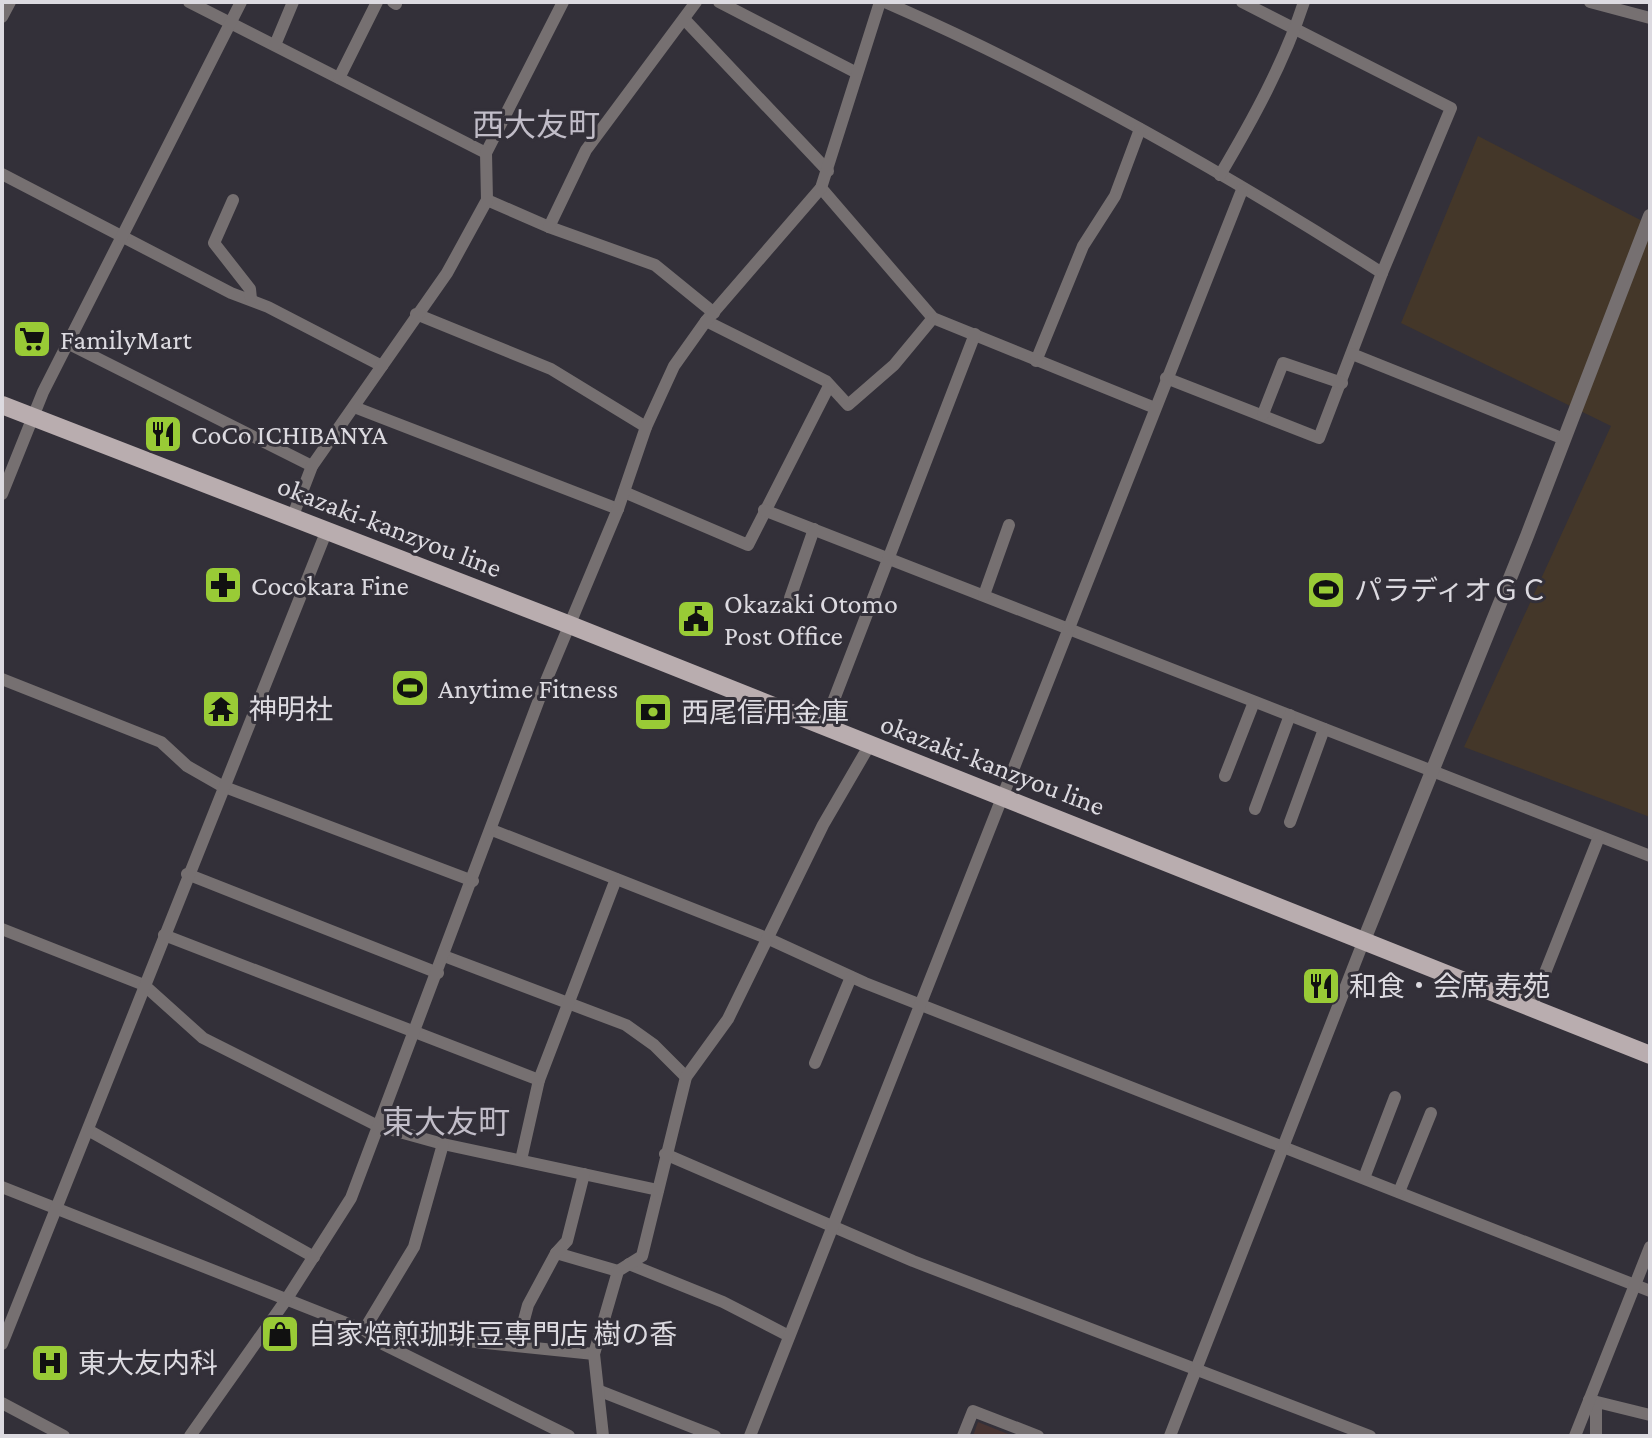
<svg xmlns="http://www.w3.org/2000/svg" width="1652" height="1438" font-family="'Crimson Pro','Noto Sans JP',serif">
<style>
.industrial{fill:#443729}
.education{fill:#483432}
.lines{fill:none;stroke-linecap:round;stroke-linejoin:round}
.minor{stroke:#767071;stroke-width:12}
.tertiary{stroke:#767071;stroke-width:14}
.primary{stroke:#b9adaf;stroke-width:18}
.labels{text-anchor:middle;stroke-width:6;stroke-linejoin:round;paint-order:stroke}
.poi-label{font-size:28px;fill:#dcdae0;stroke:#333039;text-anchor:start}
.street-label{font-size:28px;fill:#dcdae0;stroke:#333039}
.quarter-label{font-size:32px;fill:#c1bdc8;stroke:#333039}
</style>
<rect width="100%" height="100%" fill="#333039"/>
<!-- industrial -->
<polygon class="industrial" points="1478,136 1650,225 1650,817 1464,747 1611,426 1401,323"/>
<!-- education -->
<polygon class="education" points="978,1422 1013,1436 973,1436"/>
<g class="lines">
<!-- minor -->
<g class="minor">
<polyline points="189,2 486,153"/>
<polyline points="393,2 396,4"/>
<polyline points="719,2 857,73"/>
<path d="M885 2C1057 77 1224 172 1382 273L1319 438 1166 378"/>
<polyline points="1242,2 1451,108 1382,273"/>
<polyline points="1590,2 1650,18"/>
<polyline points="2,17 10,2"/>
<polyline points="685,20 828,171"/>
<polyline points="275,45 293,2"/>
<polyline points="339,78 377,2"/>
<polyline points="2,174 231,293 268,307 382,366"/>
<path d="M1220 175C1252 121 1284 63 1304 2"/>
<polyline points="821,188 933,318 1155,408"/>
<polyline points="233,200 214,243 250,289 251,299"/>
<polyline points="487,200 549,227 655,265 714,313"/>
<polyline points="549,227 586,150 696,2"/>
<polyline points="416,314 551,369 646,427"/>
<polyline points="706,321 826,381 848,405 894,365 933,318"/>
<polyline points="69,344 312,466"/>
<polyline points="1352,354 1564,439"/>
<polyline points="1036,361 1083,246 1115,196 1140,129"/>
<polyline points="354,407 618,509"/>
<polyline points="1263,414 1283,363 1342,383"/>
<polyline points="624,492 748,545 829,386"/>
<polyline points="2,494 43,392 241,2"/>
<polyline points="764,510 1650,856"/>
<polyline points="292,518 312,466 447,273 487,200 486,153 563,2"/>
<polyline points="984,595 1009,525"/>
<polyline points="790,598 814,529"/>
<polyline points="2,679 161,742 187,766 222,786 473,881"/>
<polyline points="823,728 975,334"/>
<polyline points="1225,776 1254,702"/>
<polyline points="1255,809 1290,715"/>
<polyline points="1290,822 1324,729"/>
<polyline points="492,830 769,939 865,983 1650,1291"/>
<polyline points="187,874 438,973"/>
<polyline points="2,929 144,985 203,1038 378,1126 443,1144 658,1190"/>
<polyline points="164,935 539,1080"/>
<polyline points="444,956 626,1025 654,1045 686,1077"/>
<polyline points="1531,1008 1599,837"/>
<polyline points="815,1063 851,977"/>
<polyline points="88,1130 314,1257"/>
<polyline points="665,1154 913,1261 1370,1436"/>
<polyline points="521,1160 539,1080 616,879"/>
<polyline points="1364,1178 1395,1097"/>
<polyline points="2,1187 364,1330 383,1344 569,1436"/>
<polyline points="1399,1192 1431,1113"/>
<polyline points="556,1253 618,1271"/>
<polyline points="629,1264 723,1302 789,1336"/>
<polyline points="364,1330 414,1247 443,1144"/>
<polyline points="367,1331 594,1354"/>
<polyline points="2,1344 327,530"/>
<polyline points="517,1346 528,1305 556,1253 567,1241 584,1174"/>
<polyline points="600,1391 715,1436"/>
<polyline points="1589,1400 1650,1415"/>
<polyline points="2,1403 64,1436"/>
<polyline points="1596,1403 1596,1436"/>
<polyline points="190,1436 286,1300 351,1198 546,681 618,509 646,427 674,366 706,321 821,188 880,2"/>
<polyline points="603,1436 594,1354 618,1271 642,1256 686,1077 728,1019 823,825 869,746"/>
<polyline points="750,1436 1242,190"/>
<polyline points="963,1436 973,1411 1038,1436"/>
<polyline points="1170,1436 1364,940"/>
<polyline points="1575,1436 1650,1247"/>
</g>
<!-- tertiary -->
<polyline class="tertiary" points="1364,940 1527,536 1650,216"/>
<!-- primary -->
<polyline class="primary" points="2,405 570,625 1650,1055"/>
</g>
<!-- icons -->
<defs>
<symbol id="supermarket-square" viewBox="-11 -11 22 22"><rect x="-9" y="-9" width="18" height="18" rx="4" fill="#99cb36" stroke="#333039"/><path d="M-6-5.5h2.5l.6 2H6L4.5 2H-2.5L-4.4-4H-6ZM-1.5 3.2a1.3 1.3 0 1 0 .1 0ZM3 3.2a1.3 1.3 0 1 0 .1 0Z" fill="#111"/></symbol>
<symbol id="restaurant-square" viewBox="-11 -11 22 22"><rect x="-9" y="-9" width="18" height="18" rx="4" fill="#99cb36" stroke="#333039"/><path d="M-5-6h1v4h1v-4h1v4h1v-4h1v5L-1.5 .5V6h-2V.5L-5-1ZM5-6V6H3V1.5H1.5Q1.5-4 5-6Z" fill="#111"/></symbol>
<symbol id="pharmacy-square" viewBox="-11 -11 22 22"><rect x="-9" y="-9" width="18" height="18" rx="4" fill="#99cb36" stroke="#333039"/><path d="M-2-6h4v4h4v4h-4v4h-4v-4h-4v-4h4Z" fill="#111"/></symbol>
<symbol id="stadium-square" viewBox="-11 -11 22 22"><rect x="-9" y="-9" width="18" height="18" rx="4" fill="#99cb36" stroke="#333039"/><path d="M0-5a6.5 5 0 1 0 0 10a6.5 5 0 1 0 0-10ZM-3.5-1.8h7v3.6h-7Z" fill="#111"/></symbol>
<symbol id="civic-square" viewBox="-11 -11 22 22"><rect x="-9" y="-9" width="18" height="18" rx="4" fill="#99cb36" stroke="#333039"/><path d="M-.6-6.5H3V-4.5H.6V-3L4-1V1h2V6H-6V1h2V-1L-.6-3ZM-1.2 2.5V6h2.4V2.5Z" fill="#111"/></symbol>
<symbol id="temple-square" viewBox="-11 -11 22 22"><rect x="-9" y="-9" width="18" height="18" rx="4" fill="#99cb36" stroke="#333039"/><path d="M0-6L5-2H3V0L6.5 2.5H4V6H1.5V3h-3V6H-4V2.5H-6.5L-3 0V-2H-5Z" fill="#111"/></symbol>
<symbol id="bank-square" viewBox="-11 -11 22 22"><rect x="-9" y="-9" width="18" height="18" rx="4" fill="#99cb36" stroke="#333039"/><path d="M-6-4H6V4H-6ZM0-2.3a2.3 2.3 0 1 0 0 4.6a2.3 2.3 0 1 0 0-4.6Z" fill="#111"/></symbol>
<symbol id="shop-square" viewBox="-11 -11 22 22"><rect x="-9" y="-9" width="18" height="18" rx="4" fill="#99cb36" stroke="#333039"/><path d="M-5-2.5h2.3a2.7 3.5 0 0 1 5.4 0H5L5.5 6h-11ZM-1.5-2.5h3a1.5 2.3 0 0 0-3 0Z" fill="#111"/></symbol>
<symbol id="hospital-square" viewBox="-11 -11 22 22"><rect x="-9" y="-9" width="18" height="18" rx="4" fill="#99cb36" stroke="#333039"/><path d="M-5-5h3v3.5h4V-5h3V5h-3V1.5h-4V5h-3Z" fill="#111"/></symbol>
</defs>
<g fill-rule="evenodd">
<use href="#supermarket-square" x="10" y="317" width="44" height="44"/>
<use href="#restaurant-square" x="141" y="412" width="44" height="44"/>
<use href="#pharmacy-square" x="201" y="563" width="44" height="44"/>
<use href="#stadium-square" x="1304" y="568" width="44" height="44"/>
<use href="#civic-square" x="674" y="597" width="44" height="44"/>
<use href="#stadium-square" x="388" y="666" width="44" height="44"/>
<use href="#temple-square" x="199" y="687" width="44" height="44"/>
<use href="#bank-square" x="631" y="690" width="44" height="44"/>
<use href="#restaurant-square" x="1299" y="964" width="44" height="44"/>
<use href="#shop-square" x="258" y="1312" width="44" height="44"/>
<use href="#hospital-square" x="28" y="1341" width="44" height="44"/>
</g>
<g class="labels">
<!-- poi labels -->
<g class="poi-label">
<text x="60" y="349">FamilyMart</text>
<text x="191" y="444">CoCo ICHIBANYA</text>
<text x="251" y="595">Cocokara Fine</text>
<text x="1354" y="600">パラディオＧＣ</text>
<text x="724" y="613">Okazaki Otomo<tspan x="724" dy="32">Post Office</tspan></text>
<text x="438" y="698">Anytime Fitness</text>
<text x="249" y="719">神明社</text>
<text x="681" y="722">西尾信用金庫</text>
<text x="1349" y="996">和食・会席 寿苑</text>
<text x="308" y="1344">自家焙煎珈琲豆専門店 樹の香</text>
<text x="78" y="1373">東大友内科</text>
</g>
<!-- street labels -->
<g class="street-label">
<text transform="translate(390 526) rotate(21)" y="10">okazaki-kanzyou line</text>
<text transform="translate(993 764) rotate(21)" y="10">okazaki-kanzyou line</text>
</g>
<!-- quarter labels -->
<g class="quarter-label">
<text x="536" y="136">西大友町</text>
<text x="446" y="1133">東大友町</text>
</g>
</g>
<!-- border -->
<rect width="1652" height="1438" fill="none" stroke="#dcdae0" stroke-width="8"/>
</svg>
